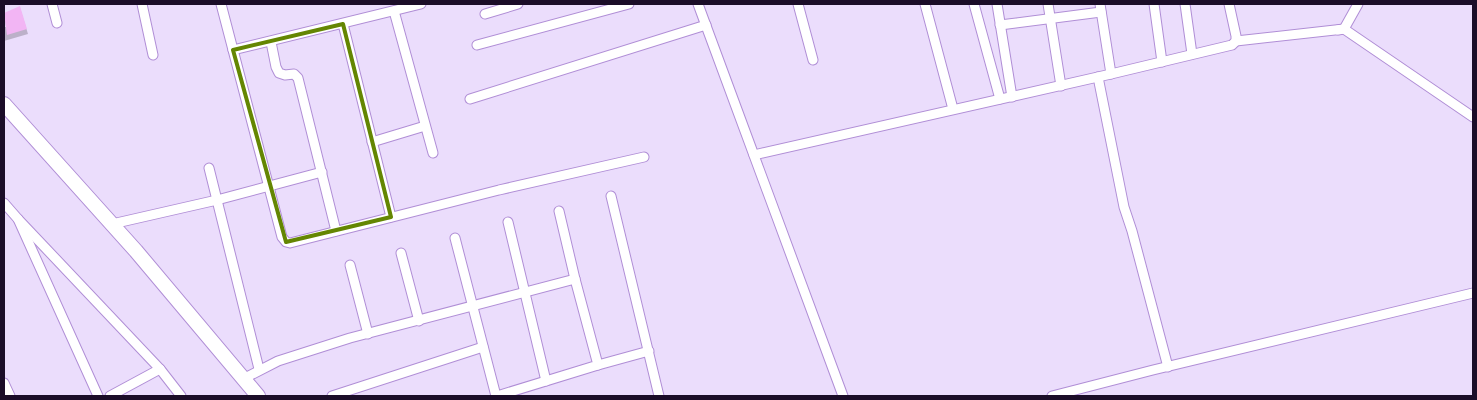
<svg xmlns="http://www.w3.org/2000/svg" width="1477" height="400" font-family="Spectral,serif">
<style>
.shadow{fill:#0003}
.building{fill:#f2b5f4}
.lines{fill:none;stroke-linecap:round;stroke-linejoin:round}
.street-casing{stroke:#b08ed6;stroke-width:11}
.secondary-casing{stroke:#b08ed6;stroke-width:16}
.street{stroke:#fff;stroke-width:9}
.secondary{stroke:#fff;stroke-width:14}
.marked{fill:none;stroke:#648602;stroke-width:4;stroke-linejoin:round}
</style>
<rect width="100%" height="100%" fill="#ebddfc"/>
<!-- shadow -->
<polygon class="shadow" points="20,8 28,34 4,41 4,27 6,27 4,14"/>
<!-- building -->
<polygon class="building" points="20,6 27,29 7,35 4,13"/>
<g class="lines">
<defs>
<g id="street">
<polyline points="52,4 57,23"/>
<polyline points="142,4 153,55"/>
<polyline points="221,4 282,237 286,242 290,243 499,190 644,157"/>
<polyline points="698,4 843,396"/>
<polyline points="798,4 813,60"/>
<polyline points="925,4 953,109"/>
<polyline points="974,4 1000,99"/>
<polyline points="997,4 1012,97"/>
<polyline points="1048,4 1061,86"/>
<polyline points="1100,4 1111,74"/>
<polyline points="1154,4 1162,62"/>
<polyline points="1185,4 1192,54"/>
<polyline points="394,11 433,153"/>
<polyline points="485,14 518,4"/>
<polyline points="343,24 391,217"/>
<polyline points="1000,25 1101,12"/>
<polyline points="1338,30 1344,29 1358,4"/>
<polyline points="1236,41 1344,29 1473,117"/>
<polyline points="271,42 276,67 279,73 285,75 294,74 298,78 336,231"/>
<polyline points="477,45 629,4"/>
<polyline points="233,50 421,4"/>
<polyline points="1098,77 1124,207 1132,231 1168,367"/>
<polyline points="470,99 706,25"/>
<polyline points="372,142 425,126"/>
<polyline points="754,155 1111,74 1232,45 1236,41 1236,36 1229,4"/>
<polyline points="209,168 259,369"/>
<polyline points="611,196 659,396"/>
<polyline points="4,203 18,219 98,396"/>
<polyline points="18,219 160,369 181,396"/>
<polyline points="508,222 546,381"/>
<polyline points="112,224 217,200 322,172"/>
<polyline points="455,238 496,396"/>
<polyline points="401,253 419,321"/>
<polyline points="350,265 368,334"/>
<polyline points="598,365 649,351"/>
<polyline points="243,379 278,361 350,338 575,279"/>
<polyline points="4,383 10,396"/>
<polyline points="110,396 160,369"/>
<polyline points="332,396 483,347"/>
<polyline points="497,396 598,365 575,279 559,211"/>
<polyline points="1052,396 1153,370 1473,293"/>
</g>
<polyline id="secondary" points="4,104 136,251 258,396"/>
</defs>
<!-- street casing -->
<use href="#street" class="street-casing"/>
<!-- secondary casing -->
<use href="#secondary" class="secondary-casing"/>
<!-- street -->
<use href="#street" class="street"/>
<!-- secondary -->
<use href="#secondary" class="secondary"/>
</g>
<!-- marked area -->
<path class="marked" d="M343 24 391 217 286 242 233 50Z"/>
<!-- border -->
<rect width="1477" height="400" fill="none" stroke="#1b0d28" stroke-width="10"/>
</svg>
